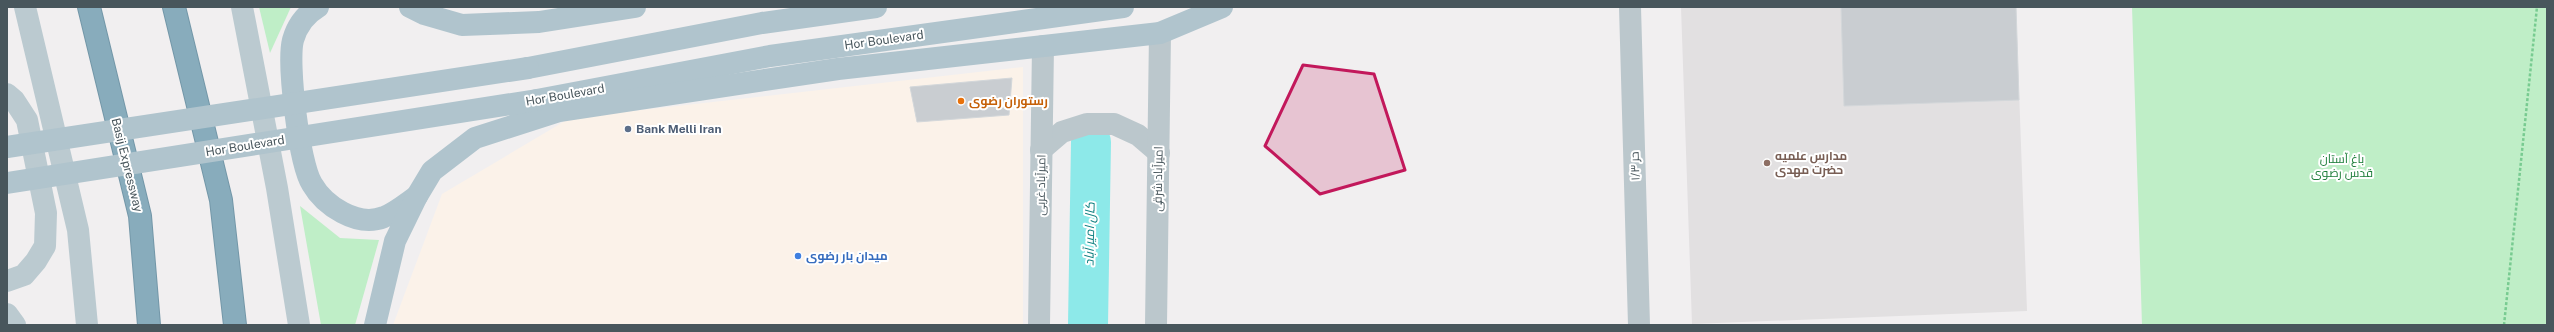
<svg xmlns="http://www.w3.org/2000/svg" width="2554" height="332" font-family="'Public Sans',Cairo,sans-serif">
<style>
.commercial{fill:#fbf2e9}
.education{fill:#e2e0e1}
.green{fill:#bfeec7}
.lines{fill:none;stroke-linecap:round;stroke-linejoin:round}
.river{stroke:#8de9e9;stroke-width:40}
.building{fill:#c9cdd1;stroke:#d3d7da}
.highway-casing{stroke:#7397a8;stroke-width:24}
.path{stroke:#78cb91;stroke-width:2.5;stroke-dasharray:3 2;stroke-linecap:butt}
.street{stroke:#bbc7cc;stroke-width:22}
.secondary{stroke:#bbcad0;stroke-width:22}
.primary{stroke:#b0c4cd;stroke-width:22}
.highway{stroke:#88acbc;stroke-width:22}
.primary-bridge{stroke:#b0c4cd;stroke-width:22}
.marked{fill:#c2185b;fill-opacity:0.2;stroke:#c2185b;stroke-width:3;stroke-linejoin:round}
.food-dot{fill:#e8710a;stroke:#fff;stroke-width:1.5}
.service-dot{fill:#5c6f8a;stroke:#fff;stroke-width:1.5}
.education-dot{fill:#8d6e63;stroke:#fff;stroke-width:1.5}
.shop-dot{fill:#3f7fe0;stroke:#fff;stroke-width:1.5}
.labels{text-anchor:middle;stroke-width:4;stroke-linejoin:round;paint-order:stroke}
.street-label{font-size:12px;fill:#48565c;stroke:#fff}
.food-label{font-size:12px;font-weight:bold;fill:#c56008;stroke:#fff;text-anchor:start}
.service-label{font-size:12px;font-weight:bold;fill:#4e5e75;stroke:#fff;text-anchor:start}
.education-label{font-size:12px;font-weight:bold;fill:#785e54;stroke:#fff;text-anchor:start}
.park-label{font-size:12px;fill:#1a7c37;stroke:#fff}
.shop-label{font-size:12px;font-weight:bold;fill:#366cbe;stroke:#fff;text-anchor:start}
.water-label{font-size:13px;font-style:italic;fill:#118081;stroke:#fff}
</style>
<rect width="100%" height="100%" fill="#f1eff0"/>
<!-- commercial -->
<polygon class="commercial" points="1023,67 1023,325 393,325 442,194 570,118"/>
<!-- education -->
<polygon class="education" points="1681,7 2016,7 2027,311 1692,324"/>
<!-- green -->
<g class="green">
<polygon points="259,7 291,7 270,53"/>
<polygon points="2132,7 2547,7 2547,325 2142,325"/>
<polygon points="300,206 340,238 379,240 355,325 321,325"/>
</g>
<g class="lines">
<!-- river -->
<polyline class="river" points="1088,325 1091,142"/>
</g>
<!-- building -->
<g class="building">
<polygon points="1841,7 2016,7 2019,100 1844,106"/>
<polygon points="1012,78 1009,115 917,122 910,87"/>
</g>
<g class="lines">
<defs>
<g id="highway">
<polyline points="89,7 140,216 149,325"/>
<polyline points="174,7 221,200 235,325"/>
</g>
</defs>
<!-- highway casing -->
<use href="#highway" class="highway-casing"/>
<!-- path -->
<polyline class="path" points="2504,325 2537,7"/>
<!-- street -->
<g class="street">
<polyline points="1630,7 1639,325"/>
<polyline points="1041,150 1062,132 1087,124 1114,124 1138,135 1159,153"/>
<polyline points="1039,325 1043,46"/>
<polyline points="1156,325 1160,33"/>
</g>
<!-- secondary -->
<g class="secondary">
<polyline points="25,7 78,230 87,325"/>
<polyline points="242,7 277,188 299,325"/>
<polyline points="7,94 14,100 27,120 46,213 45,246 36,261 24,275 7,281"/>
<polyline points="7,314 15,325"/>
</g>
<!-- primary -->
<g class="primary">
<path d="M318 7C306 14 297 26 293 40 287 63 299 163 312 184 324 205 357 228 384 217 395 213 407 203 417 196"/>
<polyline points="410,7 424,14 462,25 539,22 635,7"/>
<polyline points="528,68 762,23 876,7"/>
<polyline points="537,100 770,56 1123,7"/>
<polyline points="375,325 395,241 417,196 432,171 475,138 559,111 838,69 1160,33 1222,7"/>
</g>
<!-- highway -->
<use href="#highway" class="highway"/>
<!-- primary-bridge -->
<g class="primary-bridge">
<polyline points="7,147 528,68"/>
<polyline points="7,183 537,100"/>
</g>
</g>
<!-- marked area -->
<path class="marked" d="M1303 65 1374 74 1405 170 1320 194 1265 146Z"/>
<!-- markers -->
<circle class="food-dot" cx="961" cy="101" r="4"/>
<circle class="service-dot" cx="628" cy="129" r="4"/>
<circle class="education-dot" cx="1767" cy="163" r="4"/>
<circle class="shop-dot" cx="798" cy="256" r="4"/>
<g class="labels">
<!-- street labels -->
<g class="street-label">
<text transform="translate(884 40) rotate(-8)" y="4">Hor Boulevard</text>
<text transform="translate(565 95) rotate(-10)" y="4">Hor Boulevard</text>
<text transform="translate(245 146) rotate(-9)" y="4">Hor Boulevard</text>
<text transform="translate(127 165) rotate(76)" y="4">Basij Expressway</text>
<text transform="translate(1635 166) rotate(-92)" y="4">حر ۱/۳</text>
<text transform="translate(1158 179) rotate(-89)" y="4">امیرآباد شرقی</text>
<text transform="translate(1041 185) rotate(-89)" y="4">امیرآباد غربی</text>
</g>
<!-- food labels -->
<g class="food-label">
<text x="969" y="105">رستوران رضوی</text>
</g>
<!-- service labels -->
<g class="service-label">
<text x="636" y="133">Bank Melli Iran</text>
</g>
<!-- education labels -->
<g class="education-label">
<text x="1775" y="160">مدارس علمیه<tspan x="1775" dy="14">حضرت مهدی</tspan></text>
</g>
<!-- park labels -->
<g class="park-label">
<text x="2342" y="163">باغ آستان<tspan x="2342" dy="14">قدس رضوی</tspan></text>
</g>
<!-- shop labels -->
<g class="shop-label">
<text x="806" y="260">میدان بار رضوی</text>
</g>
<!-- water labels -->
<g class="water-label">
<text transform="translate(1089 234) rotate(-89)" y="5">کال امیر آباد</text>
</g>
</g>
<!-- border -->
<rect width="2554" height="332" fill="none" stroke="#48565c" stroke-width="16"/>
</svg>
